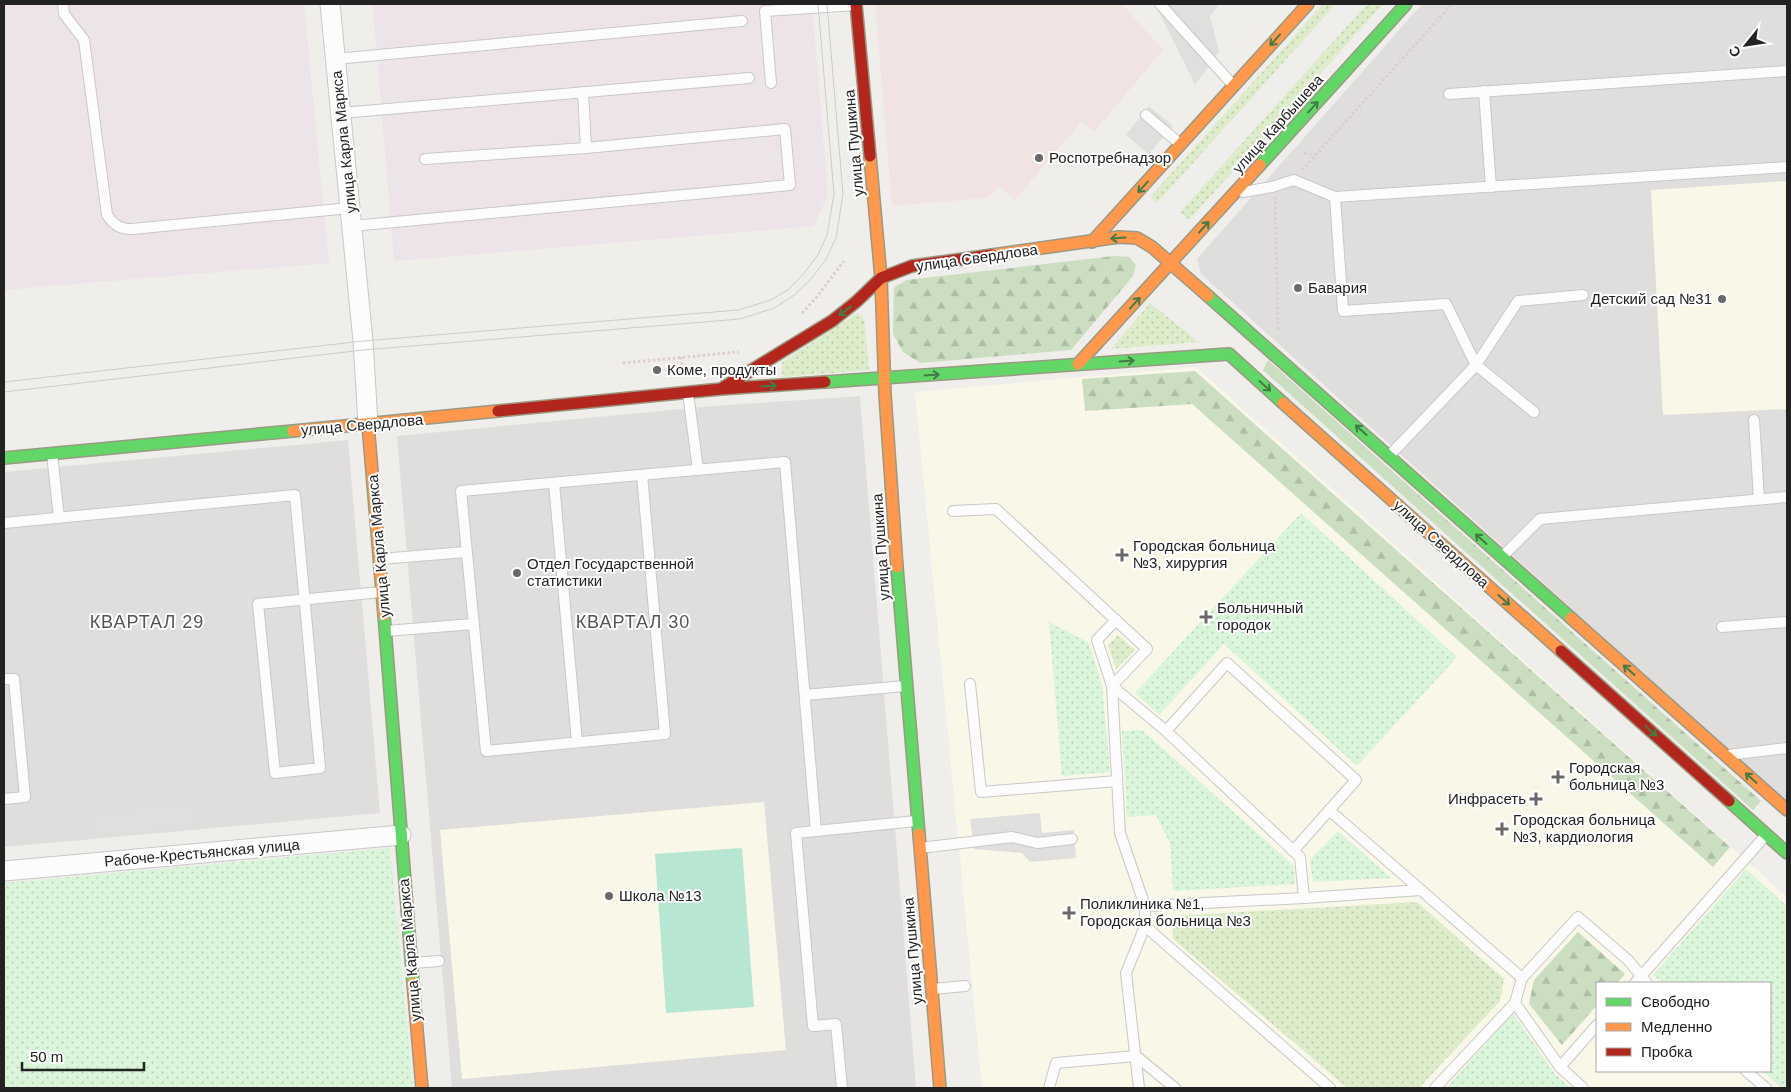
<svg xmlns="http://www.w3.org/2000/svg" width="1791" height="1092" font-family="Arial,sans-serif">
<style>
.residential{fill:#dfdedc}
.commercial{fill:#f1e3e1}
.industrial{fill:#ede4e9}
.education{fill:#f8f7e8;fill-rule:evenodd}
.grass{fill:url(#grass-dots)}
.forest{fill:url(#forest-firs)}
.park{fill:url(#park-dots)}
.pitch{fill:#b7e6d2}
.parking{fill:#e0dfde}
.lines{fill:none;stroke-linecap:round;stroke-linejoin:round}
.lane-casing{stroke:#c9c8c7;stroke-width:12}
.street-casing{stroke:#c9c8c7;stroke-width:21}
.fast-casing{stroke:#999a82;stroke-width:14}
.slow-casing{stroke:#999a82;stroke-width:14}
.jam-casing{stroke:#999a82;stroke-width:14}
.path{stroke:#dccecd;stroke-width:3;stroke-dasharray:2.5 2.5;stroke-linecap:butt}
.lane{stroke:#fdfcfc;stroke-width:10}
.street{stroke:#fdfcfc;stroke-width:19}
.fast{stroke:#63d668;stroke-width:11}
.slow{stroke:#ff974d;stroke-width:11}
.jam{stroke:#b3261e;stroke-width:11}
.tram{stroke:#ccc;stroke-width:1}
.oneway{stroke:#427c45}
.poi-dot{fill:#6a6968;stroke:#fff;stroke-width:2}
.labels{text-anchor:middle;stroke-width:4;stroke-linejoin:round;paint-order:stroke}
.street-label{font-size:15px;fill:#222;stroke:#fff}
.poi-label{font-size:15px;fill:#222;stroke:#fff;text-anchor:start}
.quarter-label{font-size:18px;letter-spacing:1px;fill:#555;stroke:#fff}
</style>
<defs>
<pattern id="grass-dots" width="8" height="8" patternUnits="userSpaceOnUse" patternTransform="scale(1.25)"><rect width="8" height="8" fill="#ddeccb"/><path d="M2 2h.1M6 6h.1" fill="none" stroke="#bdcaae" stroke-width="1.8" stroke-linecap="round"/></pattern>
<pattern id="forest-firs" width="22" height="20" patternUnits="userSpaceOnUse" patternTransform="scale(1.25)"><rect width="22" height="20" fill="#cbdec1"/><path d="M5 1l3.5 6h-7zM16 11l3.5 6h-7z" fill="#aebea6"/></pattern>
<pattern id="park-dots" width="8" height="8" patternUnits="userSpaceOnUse" patternTransform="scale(1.25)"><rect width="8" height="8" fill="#daf5da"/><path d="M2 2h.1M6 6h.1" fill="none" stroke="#bbd2bb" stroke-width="1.8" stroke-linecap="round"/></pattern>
</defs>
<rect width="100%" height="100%" fill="#f0eeeb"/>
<!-- residential -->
<g class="residential">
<polygon points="1422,4 1787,4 1787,803 1201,274 1197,259"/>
<polygon points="860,396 916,1088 452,1088 397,436 713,406"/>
<polygon points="348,440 380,813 4,847 4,472"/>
</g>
<!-- commercial -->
<polygon class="commercial" points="875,4 1122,4 1163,50 1094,132 1082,121 1015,200 999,186 988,198 892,206"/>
<!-- industrial -->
<g class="industrial">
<polygon points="4,4 304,4 329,263 4,290"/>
<polygon points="369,4 812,4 828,195 814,226 394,261 373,7"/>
</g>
<!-- education -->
<g class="education">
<polygon points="1787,181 1787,409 1663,415 1651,190"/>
<path d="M1196 367 1787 897V1088H982L915 392ZM1597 983H1770V1071H1597Z"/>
<polygon points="764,802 786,1050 462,1079 440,830"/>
</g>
<!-- grass -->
<g class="grass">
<polygon points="1323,4 1336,4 1157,203 1150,197"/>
<polygon points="1367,4 1383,4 1189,220 1180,212"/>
<polygon points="1150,303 1199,342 1111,349"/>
<polygon points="858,313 864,317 869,370 782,377 782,362"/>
<polygon points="1118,635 1135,650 1116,669 1108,645"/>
<polygon points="1417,902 1504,979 1500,1001 1419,1088 1347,1088 1173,939 1172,916"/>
</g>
<!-- forest -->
<g class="forest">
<polygon points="1114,256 1129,257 1136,265 1133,276 1071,350 920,363 903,352 893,334 894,287 907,280"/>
<polygon points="1268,360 1761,801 1753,810 1263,370"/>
<polygon points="1195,371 1730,847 1713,867 1192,404 1085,411 1082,379"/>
<polygon points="1578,932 1625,974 1617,983 1597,983 1597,1005 1562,1045 1529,1004 1534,980"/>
</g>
<!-- park -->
<g class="park">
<polygon points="1301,513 1457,657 1357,766 1224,644 1159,715 1135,693"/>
<polygon points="1049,622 1089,643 1102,685 1110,772 1062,776"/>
<polygon points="1142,730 1294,866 1295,884 1173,891 1170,843 1156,815 1127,817 1122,731"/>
<polygon points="1338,831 1391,878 1313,882 1310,860"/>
<polygon points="390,848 413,1087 4,1088 4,883"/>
<polygon points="1746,869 1787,906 1787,1088 1782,1088 1762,1071 1770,1071 1770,983 1663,983 1653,975"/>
<polygon points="1513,1013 1555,1074 1571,1088 1446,1088"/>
</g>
<!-- pitch -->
<polygon class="pitch" points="742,848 754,1007 666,1013 655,854"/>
<!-- parking -->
<g class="parking">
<polygon points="1158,4 1220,4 1210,16 1219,52 1195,85 1156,6"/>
<polygon points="1149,106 1173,126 1149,154 1126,135"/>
<polygon points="195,805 197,826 97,835 95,814"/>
<polygon points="1040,813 1042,833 1074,830 1076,858 1030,862 1022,853 974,849 970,819"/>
</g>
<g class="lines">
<defs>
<g id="lane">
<path d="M63 4 64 14 84 40 107 215C114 225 119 229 132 229L350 208"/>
<polyline points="1160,4 1233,85"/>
<polyline points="335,59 742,21"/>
<polyline points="771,83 765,11 856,5"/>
<polyline points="1484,91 1491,187"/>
<polyline points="583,92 586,148"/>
<polyline points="1449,94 1787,71"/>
<polyline points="341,113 749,78"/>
<polyline points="1146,115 1180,144"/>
<polyline points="1243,192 1272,187 1294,180 1335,197 1343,311 1446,304 1476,365 1390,455"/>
<polyline points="1335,197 1787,167"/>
<polyline points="352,226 790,185 785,129 586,148 425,159"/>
<polyline points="688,393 698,470"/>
<polyline points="1534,412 1476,365 1518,301 1583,295"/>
<polyline points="1754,420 1759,499"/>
<polyline points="52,454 59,518"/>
<path d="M642 475 665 734 486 751 461 491C569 481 677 472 785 462L816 831"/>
<polyline points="554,483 577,742"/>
<polyline points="953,511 996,509 1147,649 1112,686"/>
<polyline points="4,523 295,495 320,768 275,773 258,604 381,592"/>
<polyline points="1502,557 1540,519 1787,497"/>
<polyline points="380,559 466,552"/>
<polyline points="1116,620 1097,640 1112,686 1120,833 1145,906 1145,926 1126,973 1139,1088"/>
<polyline points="1722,627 1787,622"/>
<polyline points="386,631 473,624"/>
<polyline points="4,679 14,679 25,797 4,799"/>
<polyline points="970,684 981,792 1117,781"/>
<polyline points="1112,686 1166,731 1300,857 1304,898"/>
<polyline points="805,695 905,686"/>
<polyline points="1166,731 1227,663 1356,780 1293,851"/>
<polyline points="1728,755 1787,748"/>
<polyline points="1329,810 1522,978"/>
<polyline points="920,848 1012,837 1037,843 1072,839"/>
<polyline points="1145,906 1304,898 1421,890"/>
<polyline points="1145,926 1330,1088"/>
<polyline points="412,963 439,961"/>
<polyline points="1635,983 1766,835"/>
<polyline points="933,989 965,986"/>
<polyline points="1515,1003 1560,1067 1583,1088"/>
<polyline points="1560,1067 1597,1025"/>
<polyline points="1746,1071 1766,1088"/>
<polyline points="842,1088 836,1024 813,1026 796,833 916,821"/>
<polyline points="1049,1088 1056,1063 1136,1056 1175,1088"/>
<polyline points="1435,1088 1515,1003 1522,978 1578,917 1628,960 1647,983"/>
</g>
<g id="street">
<polyline points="330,4 363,341 368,424"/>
<polyline points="4,871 401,835"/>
</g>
<g id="fast">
<polyline points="1260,165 1406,4"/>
<polyline points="1208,296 1571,618"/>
<polyline points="825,382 1229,354 1283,403"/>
<polyline points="4,458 293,431"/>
<polyline points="897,567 919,834"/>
<polyline points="384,615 413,983"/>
<polyline points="1729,801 1787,853"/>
</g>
<g id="slow">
<polyline points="870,156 881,278 885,395 897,567"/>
<polyline points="1092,242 1308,4"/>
<polyline points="992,255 1119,237 1137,238 1152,247 1208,296"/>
<polyline points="1078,364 1260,165"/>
<polyline points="1283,403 1561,651"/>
<polyline points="368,424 384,615"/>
<polyline points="293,431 498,411"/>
<polyline points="1571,618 1787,810"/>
<polyline points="919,834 940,1088"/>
<polyline points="413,983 422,1088"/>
</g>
<g id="jam">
<polyline points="856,4 870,156"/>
<polyline points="724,387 832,321 856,302 881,278 912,266 992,255"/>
<polyline points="498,411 721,389 825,382"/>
<polyline points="1561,651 1729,801"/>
</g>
</defs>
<!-- lane casing -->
<use href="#lane" class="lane-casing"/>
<!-- street casing -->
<use href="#street" class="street-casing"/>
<!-- fast casing -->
<use href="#fast" class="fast-casing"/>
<!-- slow casing -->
<use href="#slow" class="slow-casing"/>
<!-- jam casing -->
<use href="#jam" class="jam-casing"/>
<!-- path -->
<g class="path">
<polyline points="1304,153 1315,155"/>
<polyline points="1302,170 1452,4"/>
<polyline points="1275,197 1278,331"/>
<polyline points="802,313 816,298 844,261"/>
<polyline points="681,357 683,369"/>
<polyline points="623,363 739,352"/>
</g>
<!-- lane -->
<use href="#lane" class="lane"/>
<!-- street -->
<use href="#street" class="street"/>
<!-- fast -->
<use href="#fast" class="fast"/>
<!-- slow -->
<use href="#slow" class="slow"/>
<!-- jam -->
<use href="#jam" class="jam"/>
<!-- tram -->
<g class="tram">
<polyline points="4,382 363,341 738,310 771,300 788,290 805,272 818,255 827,235 834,194 818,4"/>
<polyline points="4,392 363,350 740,319 774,308 793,296 812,278 826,259 836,238 843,194 827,4"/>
</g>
</g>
<!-- one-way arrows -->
<defs><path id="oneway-shaft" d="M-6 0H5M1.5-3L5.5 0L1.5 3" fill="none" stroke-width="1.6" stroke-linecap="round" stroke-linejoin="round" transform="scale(1.25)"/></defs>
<g class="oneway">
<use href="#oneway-shaft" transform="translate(1275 40) rotate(132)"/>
<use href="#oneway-shaft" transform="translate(1313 107) rotate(-48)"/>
<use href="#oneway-shaft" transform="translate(1143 187) rotate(132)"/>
<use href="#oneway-shaft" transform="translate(1204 227) rotate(-48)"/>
<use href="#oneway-shaft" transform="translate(1118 238) rotate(176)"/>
<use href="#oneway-shaft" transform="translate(1135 303) rotate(-47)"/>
<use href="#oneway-shaft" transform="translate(845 311) rotate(142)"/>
<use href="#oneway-shaft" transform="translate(1127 361) rotate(-4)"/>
<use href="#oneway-shaft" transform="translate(932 375) rotate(-4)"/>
<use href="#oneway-shaft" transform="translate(769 386) rotate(-4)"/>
<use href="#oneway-shaft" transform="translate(1265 386) rotate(42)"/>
<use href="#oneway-shaft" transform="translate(1361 430) rotate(-139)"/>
<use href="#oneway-shaft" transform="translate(1481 539) rotate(-138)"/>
<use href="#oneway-shaft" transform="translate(1504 600) rotate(42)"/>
<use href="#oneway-shaft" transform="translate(1629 670) rotate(-139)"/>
<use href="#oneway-shaft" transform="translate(1651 731) rotate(42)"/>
<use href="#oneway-shaft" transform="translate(1751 778) rotate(-138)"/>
</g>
<!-- markers -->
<g class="poi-dot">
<circle cx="1039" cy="158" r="5"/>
<circle cx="1298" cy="288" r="5"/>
<circle cx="1722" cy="299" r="5"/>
<circle cx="657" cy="370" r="5"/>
<path d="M1119.5 547.5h5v5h5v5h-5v5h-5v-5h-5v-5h5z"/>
<circle cx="517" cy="573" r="5"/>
<path d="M1203.5 609.5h5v5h5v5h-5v5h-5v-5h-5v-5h5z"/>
<path d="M1555.5 769.5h5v5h5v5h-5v5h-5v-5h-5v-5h5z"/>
<path d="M1533.5 791.5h5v5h5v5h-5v5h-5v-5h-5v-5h5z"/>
<path d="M1499.5 821.5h5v5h5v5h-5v5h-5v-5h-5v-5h5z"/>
<circle cx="609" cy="896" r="5"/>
<path d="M1066.5 905.5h5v5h5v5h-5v5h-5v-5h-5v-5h5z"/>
</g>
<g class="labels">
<!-- street labels -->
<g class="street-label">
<text transform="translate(1278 124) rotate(-48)" y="5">улица Карбышева</text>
<text transform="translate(344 142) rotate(-96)" y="5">улица Карла Маркса</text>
<text transform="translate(854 143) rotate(-95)" y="5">улица Пушкина</text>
<text transform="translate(977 258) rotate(-8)" y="5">улица Свердлова</text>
<text transform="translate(362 425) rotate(-5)" y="5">улица Свердлова</text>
<text transform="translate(1441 544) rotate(42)" y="5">улица Свердлова</text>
<text transform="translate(379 546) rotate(-95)" y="5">улица Карла Маркса</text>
<text transform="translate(881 547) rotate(-94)" y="5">улица Пушкина</text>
<text transform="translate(202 853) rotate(-5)" y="5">Рабоче-Крестьянская улица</text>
<text transform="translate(410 950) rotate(-95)" y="5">улица Карла Маркса</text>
<text transform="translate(913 951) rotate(-95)" y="5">улица Пушкина</text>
</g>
<!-- poi labels -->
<g class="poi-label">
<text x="1049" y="163">Роспотребнадзор</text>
<text x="1308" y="293">Бавария</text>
<text x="1712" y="304" text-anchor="end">Детский сад №31</text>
<text x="667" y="375">Коме, продукты</text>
<text x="1133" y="551">Городская больница<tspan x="1133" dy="17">№3, хирургия</tspan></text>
<text x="527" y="569">Отдел Государственной<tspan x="527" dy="17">статистики</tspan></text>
<text x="1217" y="613">Больничный<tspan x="1217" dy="17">городок</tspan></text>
<text x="1569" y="773">Городская<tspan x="1569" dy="17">больница №3</tspan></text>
<text x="1526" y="804" text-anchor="end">Инфрасеть</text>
<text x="1513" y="825">Городская больница<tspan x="1513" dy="17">№3, кардиология</tspan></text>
<text x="619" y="901">Школа №13</text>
<text x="1080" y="909">Поликлиника №1,<tspan x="1080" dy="17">Городская больница №3</tspan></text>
</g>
<!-- quarter labels -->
<g class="quarter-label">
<text x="147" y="628">КВАРТАЛ 29</text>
<text x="633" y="628">КВАРТАЛ 30</text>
</g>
</g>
<!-- border -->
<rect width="1791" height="1092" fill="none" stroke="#222222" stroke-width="10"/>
<!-- legend -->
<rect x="1596" y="982" width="175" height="90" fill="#ffffff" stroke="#a7a7a7"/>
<rect x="1606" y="998" width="25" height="8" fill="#63d668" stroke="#a7a7a7"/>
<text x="1641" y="1007" font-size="15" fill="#222222">Свободно</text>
<rect x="1606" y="1023" width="25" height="8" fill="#ff974d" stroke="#a7a7a7"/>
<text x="1641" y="1032" font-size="15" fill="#222222">Медленно</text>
<rect x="1606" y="1048" width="25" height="8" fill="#b3261e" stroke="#a7a7a7"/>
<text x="1641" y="1057" font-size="15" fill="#222222">Пробка</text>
<!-- north arrow -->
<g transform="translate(1746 45) rotate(240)" stroke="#ffffff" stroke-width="4" paint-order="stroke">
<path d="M0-4L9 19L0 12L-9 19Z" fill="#222222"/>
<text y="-8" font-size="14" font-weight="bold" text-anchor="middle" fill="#222222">С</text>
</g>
<!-- scale -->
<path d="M22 1062v8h122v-8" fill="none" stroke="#222222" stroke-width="2.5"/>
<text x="30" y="1062" font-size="15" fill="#222222" stroke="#ffffff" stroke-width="4" paint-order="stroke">50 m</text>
</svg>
